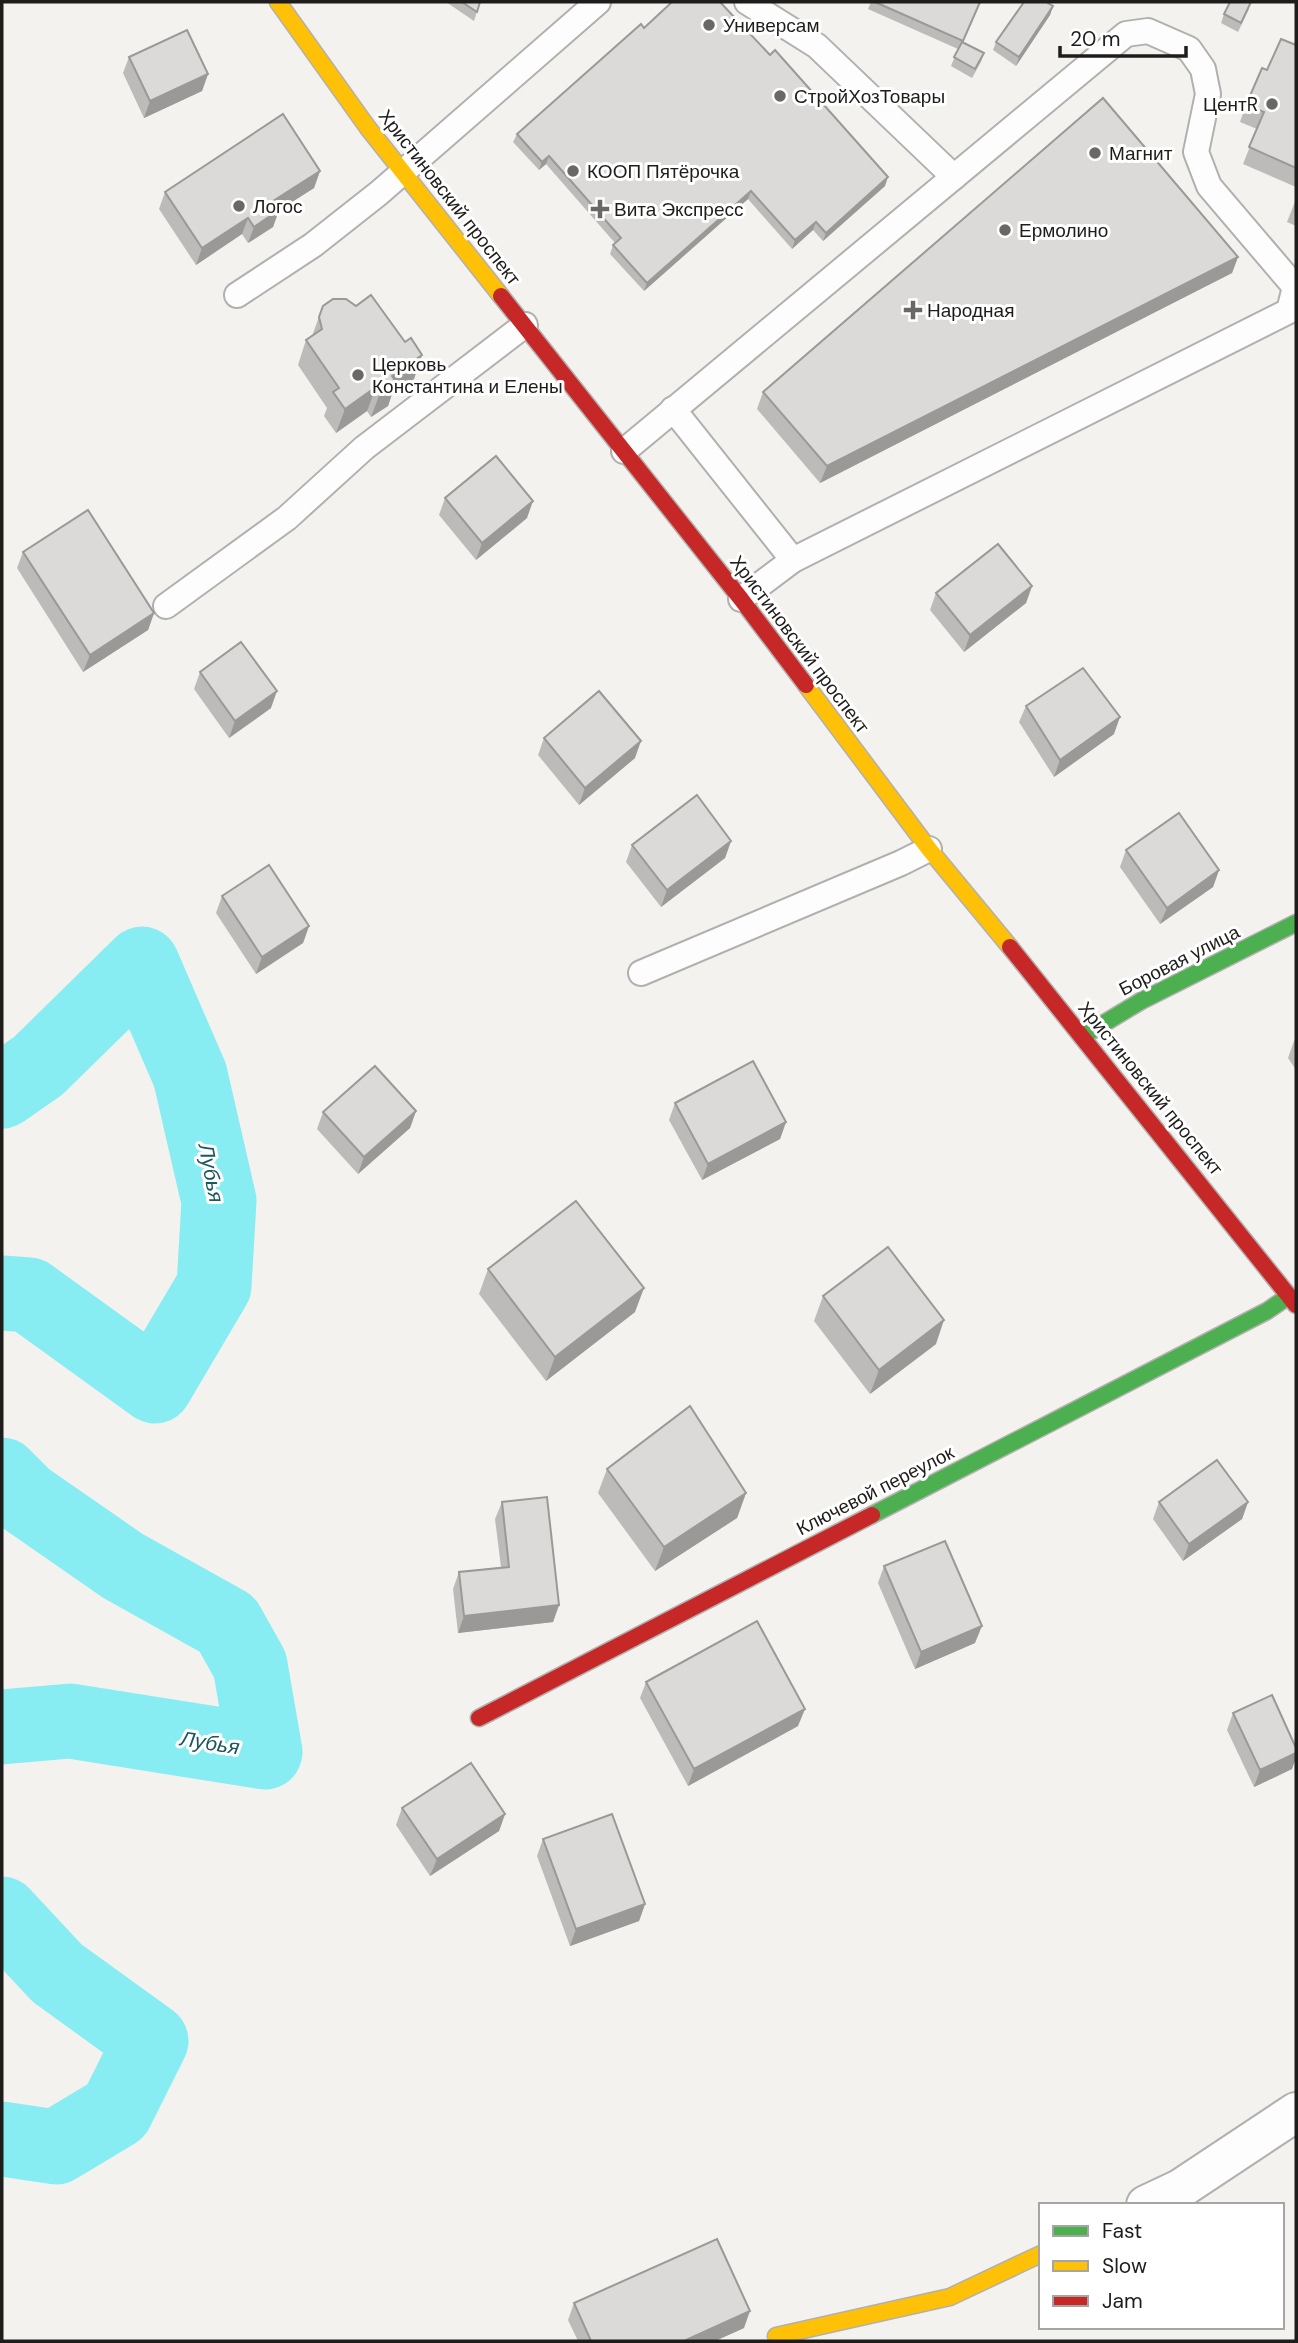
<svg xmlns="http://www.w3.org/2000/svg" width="1298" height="2343" font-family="'DM Sans',sans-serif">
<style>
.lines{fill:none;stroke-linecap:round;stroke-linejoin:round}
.river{stroke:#88edf2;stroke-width:75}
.lane-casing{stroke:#b1b0ae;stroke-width:28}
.street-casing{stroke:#b1b0ae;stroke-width:42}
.fast-casing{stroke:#b1b0ae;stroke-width:19}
.slow-casing{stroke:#b1b0ae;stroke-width:19}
.jam-casing{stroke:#b1b0ae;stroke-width:19}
.lane{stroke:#fdfdfd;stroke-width:24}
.street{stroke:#fdfdfd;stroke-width:38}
.fast{stroke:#4caf50;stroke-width:16}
.slow{stroke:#ffc107;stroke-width:16}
.jam{stroke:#c62828;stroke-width:16}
.wall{fill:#bdbbba}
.shaded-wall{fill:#9a9997}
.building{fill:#dcdad8;stroke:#9a9997;stroke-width:2}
.poi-dot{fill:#696865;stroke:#fff;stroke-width:2.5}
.labels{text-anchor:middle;stroke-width:6;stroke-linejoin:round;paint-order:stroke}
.poi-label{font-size:19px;fill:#1e1d1b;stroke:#fff;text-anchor:start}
.street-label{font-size:19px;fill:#1e1d1b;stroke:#fff}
.water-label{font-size:21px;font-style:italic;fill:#1b585c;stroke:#fff}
</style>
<rect width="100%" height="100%" fill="#f4f2ef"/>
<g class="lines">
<!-- river -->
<g class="river">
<polyline points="2,1091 38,1066 142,964 190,1075 219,1201 214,1286 155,1386 29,1295 2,1293"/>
<polyline points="2,1475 25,1498 123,1566 227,1624 250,1665 265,1752 70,1721 2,1727"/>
<polyline points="2,1914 57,1973 151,2041 116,2111 56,2147 2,2139"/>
</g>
<defs>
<g id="lane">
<polyline points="747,2 817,46 954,177"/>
<polyline points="237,295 313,245 379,193 598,2"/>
<polyline points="673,409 793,560"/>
<polyline points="624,451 1126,34 1148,31 1189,49 1203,69 1208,94 1196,152 1209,186 1295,287 1289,311 793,560 741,599"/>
<polyline points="166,606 287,518 364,448 525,325"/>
<polyline points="641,973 901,863 929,849"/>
</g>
<polyline id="street" points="1146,2205 1180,2189 1296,2112"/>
<g id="fast">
<polyline points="1083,1036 1141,1001 1296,923"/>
<polyline points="872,1515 1267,1311 1289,1296"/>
</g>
<g id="slow">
<polyline points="278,2 368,128 501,296"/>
<polyline points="806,685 929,849 1010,947"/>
<polyline points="776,2336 950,2297 1041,2254"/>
</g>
<g id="jam">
<polyline points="501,296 741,599 806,685"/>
<polyline points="1010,947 1296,1305"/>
<polyline points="479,1718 872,1515"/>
</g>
</defs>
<!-- lane casing -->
<use href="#lane" class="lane-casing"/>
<!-- street casing -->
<use href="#street" class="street-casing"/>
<!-- fast casing -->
<use href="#fast" class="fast-casing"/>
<!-- slow casing -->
<use href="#slow" class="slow-casing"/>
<!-- jam casing -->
<use href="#jam" class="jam-casing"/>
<!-- lane -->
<use href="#lane" class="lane"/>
<!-- street -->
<use href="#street" class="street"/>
<!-- fast -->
<use href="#fast" class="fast"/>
<!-- slow -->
<use href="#slow" class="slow"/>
<!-- jam -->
<use href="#jam" class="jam"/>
</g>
<!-- wall -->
<g class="wall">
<polygon points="446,2 480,2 474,21"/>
<polygon points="871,2 981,2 963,42 984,53 981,62 972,78 951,66 958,49 868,9"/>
<polygon points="1053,6 1050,15 1016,66 993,50 996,42"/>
<polygon points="1249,9 1238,32 1221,23 1224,14"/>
<polygon points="644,28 885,186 823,241 813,230 792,249 748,199 644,291 610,254 613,245 615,243 546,164 539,170 513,142 517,134"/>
<polygon points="1296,45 1296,187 1243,164 1257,129 1240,122 1246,105 1267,70"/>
<polygon points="129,57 208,74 202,91 144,118 123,73"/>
<polygon points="320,171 314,188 279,210 273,227 248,243 242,234 196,265 159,209 165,192"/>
<polygon points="1296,199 1296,226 1287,222"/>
<polygon points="1238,257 1232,273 820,483 757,409 763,392"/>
<polygon points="323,306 405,342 422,355 414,379 392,394 388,406 371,417 367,411 336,433 324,416 327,408 298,365 306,340 312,336"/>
<polygon points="445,498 527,518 476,560 439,515"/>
<polygon points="23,552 154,613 148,630 83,672 17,568"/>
<polygon points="1032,586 1026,603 964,652 930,610 936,593"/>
<polygon points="200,672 271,708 229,738 194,689"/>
<polygon points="1026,706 1114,734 1054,777 1019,722"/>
<polygon points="544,738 635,758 579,805 538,755"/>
<polygon points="731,841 725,858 661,907 626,862 632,845"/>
<polygon points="1126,850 1219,870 1213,887 1160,924 1120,867"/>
<polygon points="222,896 309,926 303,943 256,974 216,913"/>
<polygon points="1296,1039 1296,1070 1288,1058 1294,1041"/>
<polygon points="675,1103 786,1122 780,1139 702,1180 669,1120"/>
<polygon points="416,1111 410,1128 358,1174 317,1129 323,1112"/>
<polygon points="488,1269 635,1312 546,1381 479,1294"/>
<polygon points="823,1296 936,1344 870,1394 814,1321"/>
<polygon points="607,1469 746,1493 737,1518 655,1571 598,1493"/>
<polygon points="502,1502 559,1605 553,1622 458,1633 453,1589 459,1572 501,1567 495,1519"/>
<polygon points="1159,1502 1248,1502 1242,1519 1183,1561 1153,1519"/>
<polygon points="884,1566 975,1643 915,1669 878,1583"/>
<polygon points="646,1682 798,1726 688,1786 640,1698"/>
<polygon points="1233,1713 1292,1769 1254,1787 1227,1730"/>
<polygon points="402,1808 505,1814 499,1831 430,1876 396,1825"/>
<polygon points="543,1839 645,1904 639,1921 570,1946 537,1856"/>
<polygon points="574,2303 744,2328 715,2341 578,2341 568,2320"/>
</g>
<!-- shaded-wall -->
<g class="shaded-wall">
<polygon points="1053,6 1050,15 1016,66 1019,57"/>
<polygon points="208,74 202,91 144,118 150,101"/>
<polygon points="549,156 546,164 539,170 542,162"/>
<polygon points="320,171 314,188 267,218 273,201"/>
<polygon points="888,177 885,186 823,241 826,233"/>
<polygon points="751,191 748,199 644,291 647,283"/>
<polygon points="279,210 273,227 248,243 254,227"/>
<polygon points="248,218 242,234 196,265 202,248"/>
<polygon points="816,222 813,230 792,249 795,240"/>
<polygon points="1238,257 1232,273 820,483 827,466"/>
<polygon points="422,355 414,379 392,394 388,406 371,417 380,393 392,376"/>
<polygon points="376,387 367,411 336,433 345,409"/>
<polygon points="533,501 527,518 476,560 482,543"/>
<polygon points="1032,586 1026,603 964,652 970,635"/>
<polygon points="154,613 148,630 83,672 90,655"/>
<polygon points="277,691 271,708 229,738 235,721"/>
<polygon points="1120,717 1114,734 1054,777 1060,760"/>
<polygon points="641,741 635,758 579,805 585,788"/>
<polygon points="731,841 725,858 661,907 667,890"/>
<polygon points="1219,870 1213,887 1160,924 1167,908"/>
<polygon points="309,926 303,943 256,974 262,957"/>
<polygon points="416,1111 410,1128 358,1174 364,1157"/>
<polygon points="786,1122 780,1139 702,1180 708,1164"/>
<polygon points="644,1288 635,1312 546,1381 555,1357"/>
<polygon points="944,1320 936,1344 870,1394 879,1370"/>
<polygon points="746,1493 737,1518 655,1571 664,1547"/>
<polygon points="1248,1502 1242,1519 1183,1561 1189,1544"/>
<polygon points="559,1605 553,1622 458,1633 464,1616"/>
<polygon points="982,1626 975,1643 915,1669 921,1652"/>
<polygon points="805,1709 798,1726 688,1786 694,1769"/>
<polygon points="1296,1753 1296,1758 1292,1769 1254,1787 1260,1770"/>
<polygon points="505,1814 499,1831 430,1876 437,1859"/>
<polygon points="645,1904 639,1921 570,1946 576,1929"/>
<polygon points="750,2311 744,2328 715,2341 684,2341"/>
</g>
<!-- building -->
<g class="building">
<polygon points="462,2 480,2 477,12"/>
<polygon points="672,2 720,2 770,55 775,50 888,177 826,233 816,222 795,240 751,191 647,283 613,245 621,238 549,156 542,162 517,134 641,24 644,28"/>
<polygon points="875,2 980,2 963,41"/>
<polygon points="1024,2 1046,2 1053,6 1019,57 996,42"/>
<polygon points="1230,2 1251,2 1241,23 1224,14"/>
<polygon points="187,30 208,74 150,101 129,57"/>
<polygon points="1281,39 1296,45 1296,168 1249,147 1264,112 1246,105 1262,68 1267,70"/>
<polygon points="962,42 984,53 975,69 954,57"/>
<polygon points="1103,98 1238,257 827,466 763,392"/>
<polygon points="283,114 320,171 273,201 279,210 254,227 248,218 202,248 165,192"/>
<polygon points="371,295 405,342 411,338 422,355 392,376 396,382 380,393 376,387 345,409 333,392 339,388 306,340 322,329 319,317 323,306 333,299 346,299 356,306"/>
<polygon points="496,456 533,501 482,543 445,498"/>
<polygon points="88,510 154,613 90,655 23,552"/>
<polygon points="998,544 1032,586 970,635 936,593"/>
<polygon points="241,642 277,691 235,721 200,672"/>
<polygon points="1083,668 1120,717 1060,760 1026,706"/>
<polygon points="599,691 641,741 585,788 544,738"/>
<polygon points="697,795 731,841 667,890 632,845"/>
<polygon points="1179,813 1219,870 1167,908 1126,850"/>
<polygon points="269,865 309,926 262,957 222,896"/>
<polygon points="753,1061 786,1122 708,1164 675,1103"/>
<polygon points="375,1066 416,1111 364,1157 323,1112"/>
<polygon points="576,1201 644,1288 555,1357 488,1269"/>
<polygon points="888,1247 944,1320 879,1370 823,1296"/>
<polygon points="690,1406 746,1493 664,1547 607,1469"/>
<polygon points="1217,1460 1248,1502 1189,1544 1159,1502"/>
<polygon points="547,1497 559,1605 464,1616 459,1572 509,1567 502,1502"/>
<polygon points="945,1541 982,1626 921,1652 884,1566"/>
<polygon points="757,1621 805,1709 694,1769 646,1682"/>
<polygon points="1272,1695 1296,1748 1296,1753 1260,1770 1233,1713"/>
<polygon points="471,1763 505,1814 437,1859 402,1808"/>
<polygon points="612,1814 645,1904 576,1929 543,1839"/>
<polygon points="717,2239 750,2311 684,2341 591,2341 574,2303"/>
</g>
<!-- markers -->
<g class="poi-dot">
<circle cx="709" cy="25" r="7"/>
<circle cx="780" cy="96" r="7"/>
<circle cx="1272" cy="104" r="7"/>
<circle cx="1095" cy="153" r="7"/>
<circle cx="573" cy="171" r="7"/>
<circle cx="239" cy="206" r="7"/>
<path d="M596.5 198.5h7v7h7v7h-7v7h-7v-7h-7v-7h7z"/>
<circle cx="1005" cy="230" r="7"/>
<path d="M909.5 299.5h7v7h7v7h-7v7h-7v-7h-7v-7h7z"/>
<circle cx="358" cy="375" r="7"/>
</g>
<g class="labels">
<!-- poi labels -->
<g class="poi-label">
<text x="723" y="32">Универсам</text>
<text x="794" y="103">СтройХозТовары</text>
<text x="1258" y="111" text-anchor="end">ЦентR</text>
<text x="1109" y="160">Магнит</text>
<text x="587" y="178">КООП Пятёрочка</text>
<text x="253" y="213">Логос</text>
<text x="614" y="216">Вита Экспресс</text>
<text x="1019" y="237">Ермолино</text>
<text x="927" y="317">Народная</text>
<text x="372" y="371">Церковь<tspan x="372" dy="22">Константина и Елены</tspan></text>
</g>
<!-- street labels -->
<g class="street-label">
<text transform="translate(450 197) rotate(52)" y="7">Христиновский проспект</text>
<text transform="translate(800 644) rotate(53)" y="7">Христиновский проспект</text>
<text transform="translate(1179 960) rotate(-27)" y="7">Боровая улица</text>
<text transform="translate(1151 1088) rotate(51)" y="7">Христиновский проспект</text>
<text transform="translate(875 1490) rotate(-27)" y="7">Ключевой переулок</text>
</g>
<!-- water labels -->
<g class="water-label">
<text transform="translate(211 1173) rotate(79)" y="7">Лубья</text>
<text transform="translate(210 1743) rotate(9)" y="7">Лубья</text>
</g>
</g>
<!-- border -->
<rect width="1298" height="2343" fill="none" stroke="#1e1d1b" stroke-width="7"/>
<!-- legend -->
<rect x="1039" y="2203" width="245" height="126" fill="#ffffff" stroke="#a5a5a4" stroke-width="2"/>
<rect x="1053" y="2226" width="35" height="10" fill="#4caf50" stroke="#a5a5a4" stroke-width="2"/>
<text x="1102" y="2238" font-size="21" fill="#1e1d1b">Fast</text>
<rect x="1053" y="2261" width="35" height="10" fill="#ffc107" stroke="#a5a5a4" stroke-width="2"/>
<text x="1102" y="2273" font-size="21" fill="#1e1d1b">Slow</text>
<rect x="1053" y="2296" width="35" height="10" fill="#c62828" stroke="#a5a5a4" stroke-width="2"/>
<text x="1102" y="2308" font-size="21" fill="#1e1d1b">Jam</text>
<!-- scale -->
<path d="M1060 46v10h126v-10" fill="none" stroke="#1e1d1b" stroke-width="3.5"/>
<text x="1070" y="46" font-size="21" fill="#1e1d1b" stroke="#ffffff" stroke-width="5" paint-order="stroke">20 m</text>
</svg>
